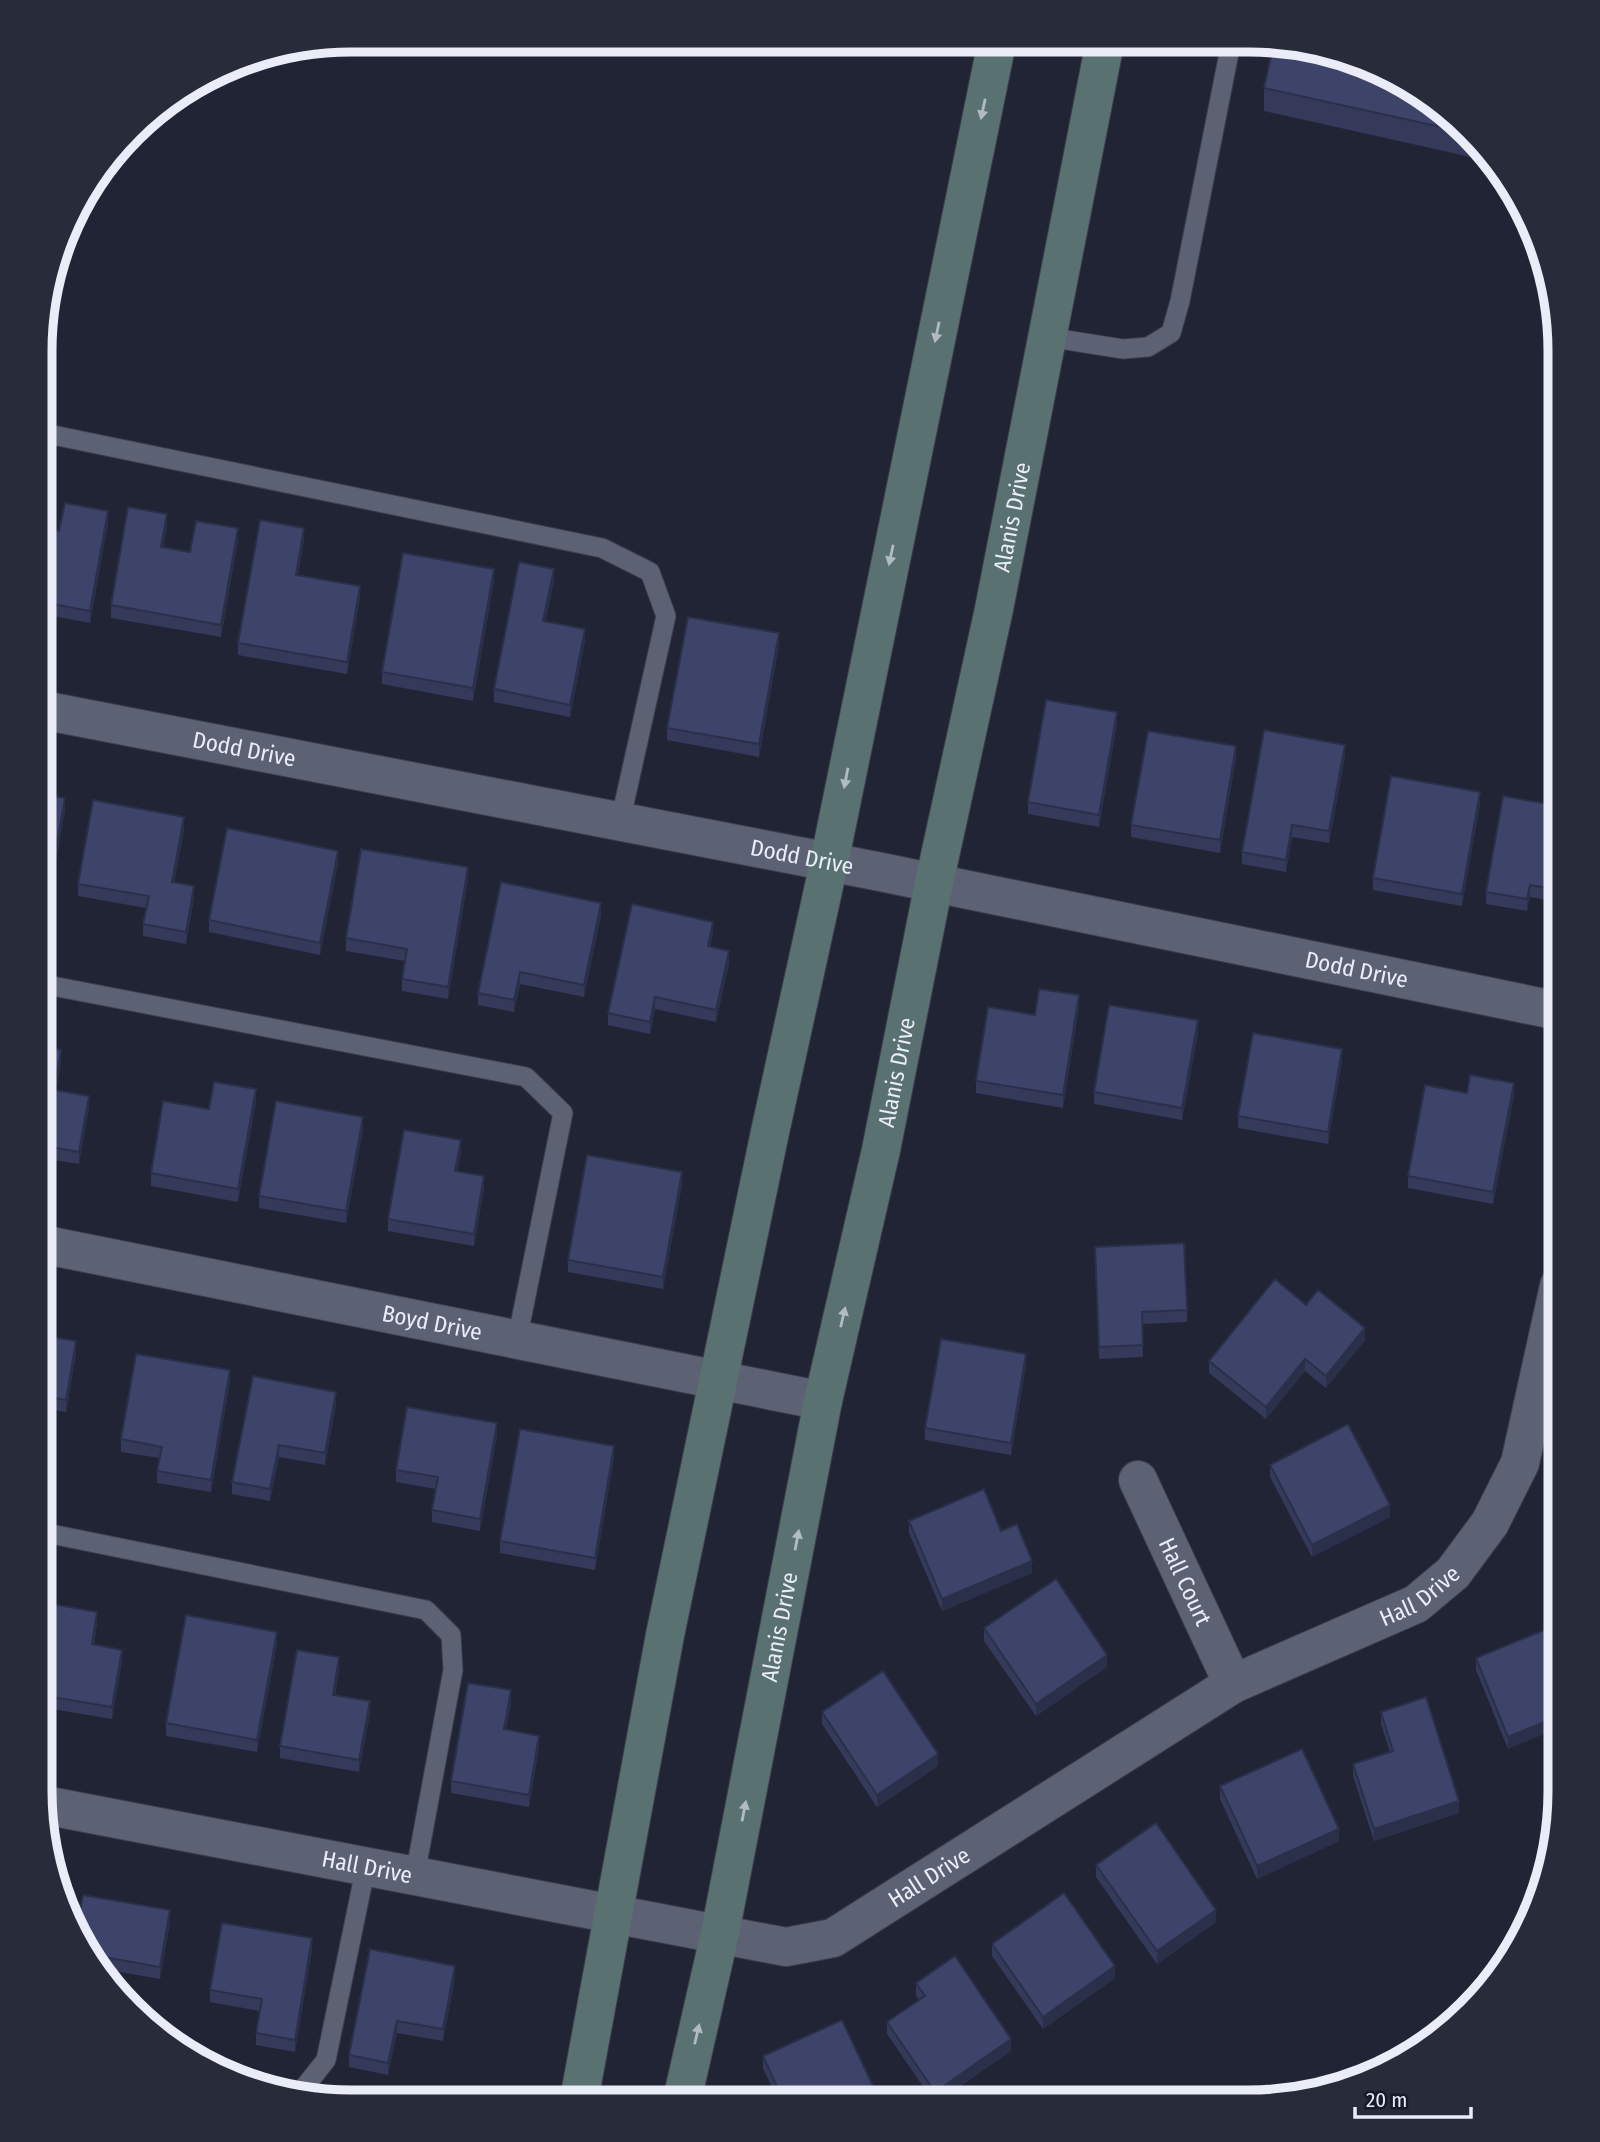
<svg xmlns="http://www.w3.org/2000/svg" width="1600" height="2142" font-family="'Fira Sans Condensed',sans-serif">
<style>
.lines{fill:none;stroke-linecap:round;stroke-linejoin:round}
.lane-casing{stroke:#3c3e4c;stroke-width:21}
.street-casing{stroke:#3c3e4c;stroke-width:40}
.secondary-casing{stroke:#3c3e4c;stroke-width:40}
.lane{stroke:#5d6174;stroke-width:19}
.street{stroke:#5d6174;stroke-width:38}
.secondary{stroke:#597171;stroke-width:38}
.wall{fill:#353a5a}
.shaded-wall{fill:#2b304a}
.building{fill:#3e4469;stroke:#2b304a;stroke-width:2}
.oneway{fill:#b0bbc2}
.labels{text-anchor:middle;stroke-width:5;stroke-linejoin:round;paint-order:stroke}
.street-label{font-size:23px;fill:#eaedf8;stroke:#171a2a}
.rim{fill:none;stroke:#eaedf8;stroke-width:9}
</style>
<rect width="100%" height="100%" fill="#212434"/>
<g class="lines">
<defs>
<g id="lane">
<polyline points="1047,337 1123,349 1148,347 1171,333 1180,301 1231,43"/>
<polyline points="43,433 602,548 650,572 666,616 620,822"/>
<polyline points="42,984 526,1077 563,1113 517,1340"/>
<polyline points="41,1532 426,1610 451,1635 453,1670 415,1875"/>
<polyline points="299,2094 326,2060 366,1866"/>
</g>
<g id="street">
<path id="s1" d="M42 710 876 871 1559 1011"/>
<path id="s2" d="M41 1244 823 1401"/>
<path id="s3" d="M1138 1480 1233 1684"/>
<path id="s4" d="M44 1805 786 1947 833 1938 1233 1684 1416 1604 1453 1573 1490 1523 1520 1463 1559 1286"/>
</g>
<g id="secondary">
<polyline points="579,2100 665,1635 770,1132 829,863 997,42"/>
<path id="s5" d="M682 2100 720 1933 823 1401 881 1150 934 883 994 609 1105 42"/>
</g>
</defs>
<!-- lane casing -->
<use href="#lane" class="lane-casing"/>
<!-- street casing -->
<use href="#street" class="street-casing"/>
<!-- secondary casing -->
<use href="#secondary" class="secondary-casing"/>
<!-- lane -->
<use href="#lane" class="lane"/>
<!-- street -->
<use href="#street" class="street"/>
<!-- secondary -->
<use href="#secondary" class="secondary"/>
</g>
<!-- wall -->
<g class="wall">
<polygon points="1264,88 1422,93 1483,147 1493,162 1264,111"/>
<polygon points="108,523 90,623 42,614 43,528 59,531"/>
<polygon points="167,526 163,547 190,552 238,540 221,637 111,618 111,605"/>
<polygon points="304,540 298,575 360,598 347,674 238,655 238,643"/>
<polygon points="494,581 473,701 382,684 382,672"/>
<polygon points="554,581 545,622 585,641 570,717 494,702 494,689"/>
<polygon points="779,645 759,757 667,740 667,728"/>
<polygon points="1117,724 1099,827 1028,814 1028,802"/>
<polygon points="1345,757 1329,843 1292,837 1286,872 1242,864 1242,852"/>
<polygon points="1236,758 1220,853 1131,837 1131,825"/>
<polygon points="42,794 65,810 49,901 42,900"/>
<polygon points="1480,804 1462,906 1373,890 1373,878"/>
<polygon points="1560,806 1559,902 1530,897 1527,911 1486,904 1486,892"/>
<polygon points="184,829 174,883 194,898 186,944 143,936 143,924 146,908 78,896 78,884"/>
<polygon points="338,863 320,955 209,932 209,920"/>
<polygon points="468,879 448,999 402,991 402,979 405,961 346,951 346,938"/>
<polygon points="601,915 584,997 520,984 514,1012 478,1005 478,993"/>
<polygon points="713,934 710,947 729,963 716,1022 655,1009 650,1034 608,1025 608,1013"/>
<polygon points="1079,1007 1063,1108 976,1093 976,1081 1035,1015"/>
<polygon points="1198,1033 1182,1120 1094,1104 1094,1092"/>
<polygon points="42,1047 61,1062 56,1090 89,1108 79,1164 41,1158"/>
<polygon points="1342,1061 1328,1144 1238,1128 1238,1116"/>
<polygon points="1467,1093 1514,1095 1493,1204 1408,1188 1408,1176"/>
<polygon points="256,1101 238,1202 151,1186 151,1173 209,1109"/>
<polygon points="363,1129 346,1223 259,1208 259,1196"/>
<polygon points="461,1152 457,1172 484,1188 474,1246 388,1231 388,1219"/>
<polygon points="682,1184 663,1289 568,1272 568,1260"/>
<polygon points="1095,1247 1187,1310 1187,1322 1142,1324 1143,1357 1099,1359"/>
<polygon points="1306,1305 1365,1340 1326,1388 1305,1371 1266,1419 1209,1373 1209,1361"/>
<polygon points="41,1335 76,1354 66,1412 41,1408"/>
<polygon points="1026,1366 1011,1455 925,1440 925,1428"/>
<polygon points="253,1376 336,1404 325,1465 279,1457 270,1501 232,1494 232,1482"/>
<polygon points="230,1382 211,1492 157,1483 157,1471 160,1458 121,1452 121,1439"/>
<polygon points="497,1435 480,1531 432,1522 432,1510 436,1489 396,1482 396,1470"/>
<polygon points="614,1458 595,1570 500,1553 500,1541"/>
<polygon points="1270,1465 1390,1517 1312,1557 1270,1477"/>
<polygon points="909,1521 1001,1531 1032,1573 942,1611 909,1533"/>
<polygon points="41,1602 97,1624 94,1645 122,1662 112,1719 40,1707"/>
<polygon points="1559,1624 1508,1749 1476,1670 1476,1658"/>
<polygon points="984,1628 1107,1667 1036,1716 984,1641"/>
<polygon points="277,1644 257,1752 166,1736 166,1723"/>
<polygon points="339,1670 335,1695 370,1713 359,1772 280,1758 280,1746"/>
<polygon points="511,1703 506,1730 539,1748 529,1807 451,1793 451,1781"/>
<polygon points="822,1712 938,1766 877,1807 822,1724"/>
<polygon points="1381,1712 1459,1813 1374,1841 1353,1776 1353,1764 1390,1752 1381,1724"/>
<polygon points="1220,1786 1339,1841 1257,1879 1220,1799"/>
<polygon points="1096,1865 1216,1922 1157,1964 1096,1877"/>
<polygon points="170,1922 160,1979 109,1970 76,1933"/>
<polygon points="992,1944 1115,1978 1043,2029 992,1956"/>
<polygon points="312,1950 295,2052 256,2045 256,2033 260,2011 210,2002 210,1990"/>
<polygon points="455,1978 443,2041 397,2033 388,2075 349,2067 349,2055"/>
<polygon points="916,1983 1011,2051 939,2101 933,2101 887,2034 887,2022 919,2000 916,1995"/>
<polygon points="763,2056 880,2101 778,2100 763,2068"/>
</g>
<!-- shaded-wall -->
<g class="shaded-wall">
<polygon points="108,511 108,523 90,623 90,611"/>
<polygon points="167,514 167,526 161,559 161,547"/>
<polygon points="238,528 238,540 221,637 221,625"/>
<polygon points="304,528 304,540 296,587 296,575"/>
<polygon points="494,569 494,581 473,701 473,688"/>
<polygon points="554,569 554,581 543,633 543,621"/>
<polygon points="360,586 360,598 347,674 347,662"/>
<polygon points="585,629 585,641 570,717 570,705"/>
<polygon points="779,633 779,645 759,757 759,744"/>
<polygon points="1117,712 1117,724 1099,827 1099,815"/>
<polygon points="1345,745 1345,757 1329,843 1329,831"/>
<polygon points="1236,746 1236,758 1220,853 1220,840"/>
<polygon points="1480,792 1480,804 1462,906 1462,894"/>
<polygon points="65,798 65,810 49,901 49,889"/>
<polygon points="184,817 184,829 172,895 172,882"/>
<polygon points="1292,825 1292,837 1286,872 1286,860"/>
<polygon points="338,851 338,863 320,955 320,943"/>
<polygon points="468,867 468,879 448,999 448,987"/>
<polygon points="1530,885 1530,897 1527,911 1527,899"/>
<polygon points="194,886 194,898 186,944 186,932"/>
<polygon points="601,903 601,915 584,997 584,985"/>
<polygon points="713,922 713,934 708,958 708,946"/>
<polygon points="729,951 729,963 716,1022 716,1010"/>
<polygon points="520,972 520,984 514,1012 514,1000"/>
<polygon points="1079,995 1079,1007 1063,1108 1063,1095"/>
<polygon points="655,997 655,1009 650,1034 650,1022"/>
<polygon points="1198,1020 1198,1033 1182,1120 1182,1108"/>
<polygon points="1342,1049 1342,1061 1328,1144 1328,1132"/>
<polygon points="61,1050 61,1062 54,1102 54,1090"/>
<polygon points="1514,1083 1514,1095 1493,1204 1493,1192"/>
<polygon points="256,1089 256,1101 238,1202 238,1189"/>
<polygon points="89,1096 89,1108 79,1164 79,1152"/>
<polygon points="363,1117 363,1129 346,1223 346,1211"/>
<polygon points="461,1140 461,1152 455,1183 455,1171"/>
<polygon points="682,1172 682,1184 663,1289 663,1277"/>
<polygon points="484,1176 484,1188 474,1246 474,1234"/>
<polygon points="1365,1328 1365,1340 1326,1388 1326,1376"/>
<polygon points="76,1341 76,1354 66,1412 66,1400"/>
<polygon points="1026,1354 1026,1366 1011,1455 1011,1443"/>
<polygon points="1305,1359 1305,1371 1266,1419 1266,1407"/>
<polygon points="230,1370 230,1382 211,1492 211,1480"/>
<polygon points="336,1392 336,1404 325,1465 325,1453"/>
<polygon points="497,1423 497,1435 480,1531 480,1519"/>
<polygon points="279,1445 279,1457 270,1501 270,1489"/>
<polygon points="614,1446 614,1458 595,1570 595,1558"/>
<polygon points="1390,1505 1390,1517 1312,1557 1312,1545"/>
<polygon points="1032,1561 1032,1573 942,1611 942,1599"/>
<polygon points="97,1612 97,1624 92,1657 92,1644"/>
<polygon points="277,1632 277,1644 257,1752 257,1740"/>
<polygon points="122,1650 122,1662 112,1719 112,1707"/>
<polygon points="1107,1655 1107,1667 1036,1716 1036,1704"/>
<polygon points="339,1657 339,1670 333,1707 333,1695"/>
<polygon points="511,1690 511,1703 504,1741 504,1729"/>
<polygon points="370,1701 370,1713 359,1772 359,1760"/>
<polygon points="1559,1716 1559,1728 1508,1749 1508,1737"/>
<polygon points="539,1736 539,1748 529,1807 529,1795"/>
<polygon points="938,1754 938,1766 877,1807 877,1795"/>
<polygon points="1459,1801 1459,1813 1374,1841 1374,1829"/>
<polygon points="1339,1829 1339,1841 1257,1879 1257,1866"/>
<polygon points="170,1910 170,1922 160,1979 160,1967"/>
<polygon points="1216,1910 1216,1922 1157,1964 1157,1951"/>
<polygon points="312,1938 312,1950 295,2052 295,2040"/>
<polygon points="109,1958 109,1970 107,1981 106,1978"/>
<polygon points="455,1966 455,1978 443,2041 443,2029"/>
<polygon points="1115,1966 1115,1978 1043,2029 1043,2017"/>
<polygon points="397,2021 397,2033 388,2075 388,2063"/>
<polygon points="1011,2039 1011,2051 939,2101 935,2101 935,2092"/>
</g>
<!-- building -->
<g class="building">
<polygon points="1274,43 1290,43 1422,93 1468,133 1264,88"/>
<polygon points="65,503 108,511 90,611 42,602 43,528 59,531"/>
<polygon points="128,507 167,514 161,547 190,552 196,521 238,528 221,625 111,605"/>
<polygon points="260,520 304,528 296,575 360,586 347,662 238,643"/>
<polygon points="403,553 494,569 473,688 382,672"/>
<polygon points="519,562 554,569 543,621 585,629 570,705 494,689"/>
<polygon points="688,617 779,633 759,744 667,728"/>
<polygon points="1046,700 1117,712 1099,815 1028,802"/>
<polygon points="1264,730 1345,745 1329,831 1292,825 1286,860 1242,852"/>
<polygon points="1148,731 1236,746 1220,840 1131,825"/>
<polygon points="1391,776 1480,792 1462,894 1373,878"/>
<polygon points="42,794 65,798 49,889 42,888"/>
<polygon points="1503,796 1560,806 1559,890 1530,885 1527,899 1486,892"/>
<polygon points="93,800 184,817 172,882 194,886 186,932 143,924 149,896 78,884"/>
<polygon points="227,828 338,851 320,943 209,920"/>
<polygon points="361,849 468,867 448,987 402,979 407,949 346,938"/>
<polygon points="501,882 601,903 584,985 520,972 514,1000 478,993"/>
<polygon points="632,904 713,922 708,946 729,951 716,1010 655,997 650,1022 608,1013"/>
<polygon points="1039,989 1079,995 1063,1095 976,1081 988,1007 1035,1015"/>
<polygon points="1109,1005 1198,1020 1182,1108 1094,1092"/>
<polygon points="1253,1033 1342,1049 1328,1132 1238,1116"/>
<polygon points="42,1047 61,1050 54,1090 89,1096 79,1152 41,1145"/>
<polygon points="1470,1075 1514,1083 1493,1192 1408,1176 1425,1085 1467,1093"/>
<polygon points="214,1082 256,1089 238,1189 151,1173 163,1101 209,1109"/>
<polygon points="276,1101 363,1117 346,1211 259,1196"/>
<polygon points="404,1130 461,1140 455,1171 484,1176 474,1234 388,1219"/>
<polygon points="587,1155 682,1172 663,1277 568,1260"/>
<polygon points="1184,1243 1187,1310 1142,1312 1143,1345 1099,1347 1095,1247"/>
<polygon points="1275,1279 1306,1305 1318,1290 1365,1328 1326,1376 1305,1359 1266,1407 1209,1361"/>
<polygon points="41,1335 76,1341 66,1400 41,1396"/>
<polygon points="941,1339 1026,1354 1011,1443 925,1428"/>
<polygon points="136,1354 230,1370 211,1480 157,1471 162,1447 121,1439"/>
<polygon points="253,1376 336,1392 325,1453 279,1445 270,1489 232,1482"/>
<polygon points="407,1407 497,1423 480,1519 432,1510 438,1477 396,1470"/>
<polygon points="1348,1424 1390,1505 1312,1545 1270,1465"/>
<polygon points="520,1429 614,1446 595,1558 500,1541"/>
<polygon points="984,1489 1001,1531 1017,1524 1032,1561 942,1599 909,1521"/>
<polygon points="1056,1579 1107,1655 1036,1704 984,1628"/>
<polygon points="41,1602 97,1612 92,1644 122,1650 112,1707 40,1695"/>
<polygon points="186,1615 277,1632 257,1740 166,1723"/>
<polygon points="1559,1624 1559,1716 1508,1737 1476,1658"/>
<polygon points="297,1650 339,1657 333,1695 370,1701 359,1760 280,1746"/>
<polygon points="883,1671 938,1754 877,1795 822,1712"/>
<polygon points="468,1683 511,1690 504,1729 539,1736 529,1795 451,1781"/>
<polygon points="1426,1697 1459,1801 1374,1829 1353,1764 1393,1751 1381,1712"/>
<polygon points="1302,1749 1339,1829 1257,1866 1220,1786"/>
<polygon points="1156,1823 1216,1910 1157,1951 1096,1865"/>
<polygon points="1064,1893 1115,1966 1043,2017 992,1944"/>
<polygon points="83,1895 170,1910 160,1967 109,1958 106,1978 76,1933"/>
<polygon points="222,1923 312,1938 295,2040 256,2033 262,1999 210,1990"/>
<polygon points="370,1949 455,1966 443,2029 397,2021 388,2063 349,2055"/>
<polygon points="955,1956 1011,2039 935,2092 887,2022 925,1996 916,1983"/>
<polygon points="842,2020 880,2101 783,2100 763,2056"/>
</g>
<!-- one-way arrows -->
<defs><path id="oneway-solid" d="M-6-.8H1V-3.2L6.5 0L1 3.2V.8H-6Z" transform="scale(1.75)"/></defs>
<g class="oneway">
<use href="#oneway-solid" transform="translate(983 109) rotate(102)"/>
<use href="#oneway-solid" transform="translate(937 332) rotate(102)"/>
<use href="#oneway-solid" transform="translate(891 555) rotate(102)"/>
<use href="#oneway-solid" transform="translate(846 778) rotate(101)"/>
<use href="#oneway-solid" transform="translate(843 1317) rotate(-77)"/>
<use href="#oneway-solid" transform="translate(797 1540) rotate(-79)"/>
<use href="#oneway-solid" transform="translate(744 1811) rotate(-79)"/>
<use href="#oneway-solid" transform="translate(697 2034) rotate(-77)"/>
</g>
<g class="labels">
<!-- street labels -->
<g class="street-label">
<text dy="8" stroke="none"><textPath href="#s5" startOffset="1617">Alanis Drive</textPath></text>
<text dy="8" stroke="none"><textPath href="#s1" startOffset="206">Dodd Drive</textPath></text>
<text dy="8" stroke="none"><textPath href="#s1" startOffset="774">Dodd Drive</textPath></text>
<text dy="8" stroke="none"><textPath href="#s1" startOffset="1340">Dodd Drive</textPath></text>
<text dy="8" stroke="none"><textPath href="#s5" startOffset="1050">Alanis Drive</textPath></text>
<text dy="8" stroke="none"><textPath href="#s2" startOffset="399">Boyd Drive</textPath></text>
<text dy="8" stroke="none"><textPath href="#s3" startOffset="112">Hall Court</textPath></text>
<text dy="8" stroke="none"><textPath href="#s4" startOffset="1484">Hall Drive</textPath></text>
<text dy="8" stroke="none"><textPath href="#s5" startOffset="483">Alanis Drive</textPath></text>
<text dy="8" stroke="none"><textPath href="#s4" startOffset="329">Hall Drive</textPath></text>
<text dy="8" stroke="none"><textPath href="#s4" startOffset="917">Hall Drive</textPath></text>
</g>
</g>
<!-- crop -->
<path d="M0 0H1600V2142H0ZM351 52H1249A299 299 0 0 1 1548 351V1791A299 299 0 0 1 1249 2090H351A299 299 0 0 1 52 1791V351A299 299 0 0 1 351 52Z" fill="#282b3a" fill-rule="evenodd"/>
<path class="rim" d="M351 52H1249A299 299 0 0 1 1548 351V1791A299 299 0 0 1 1249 2090H351A299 299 0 0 1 52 1791V351A299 299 0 0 1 351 52Z"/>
<!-- scale -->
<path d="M1355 2107v10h116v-10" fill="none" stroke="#eaedf8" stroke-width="3.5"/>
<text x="1366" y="2107" font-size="21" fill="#eaedf8" stroke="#171a2a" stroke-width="5" paint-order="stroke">20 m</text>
</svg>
